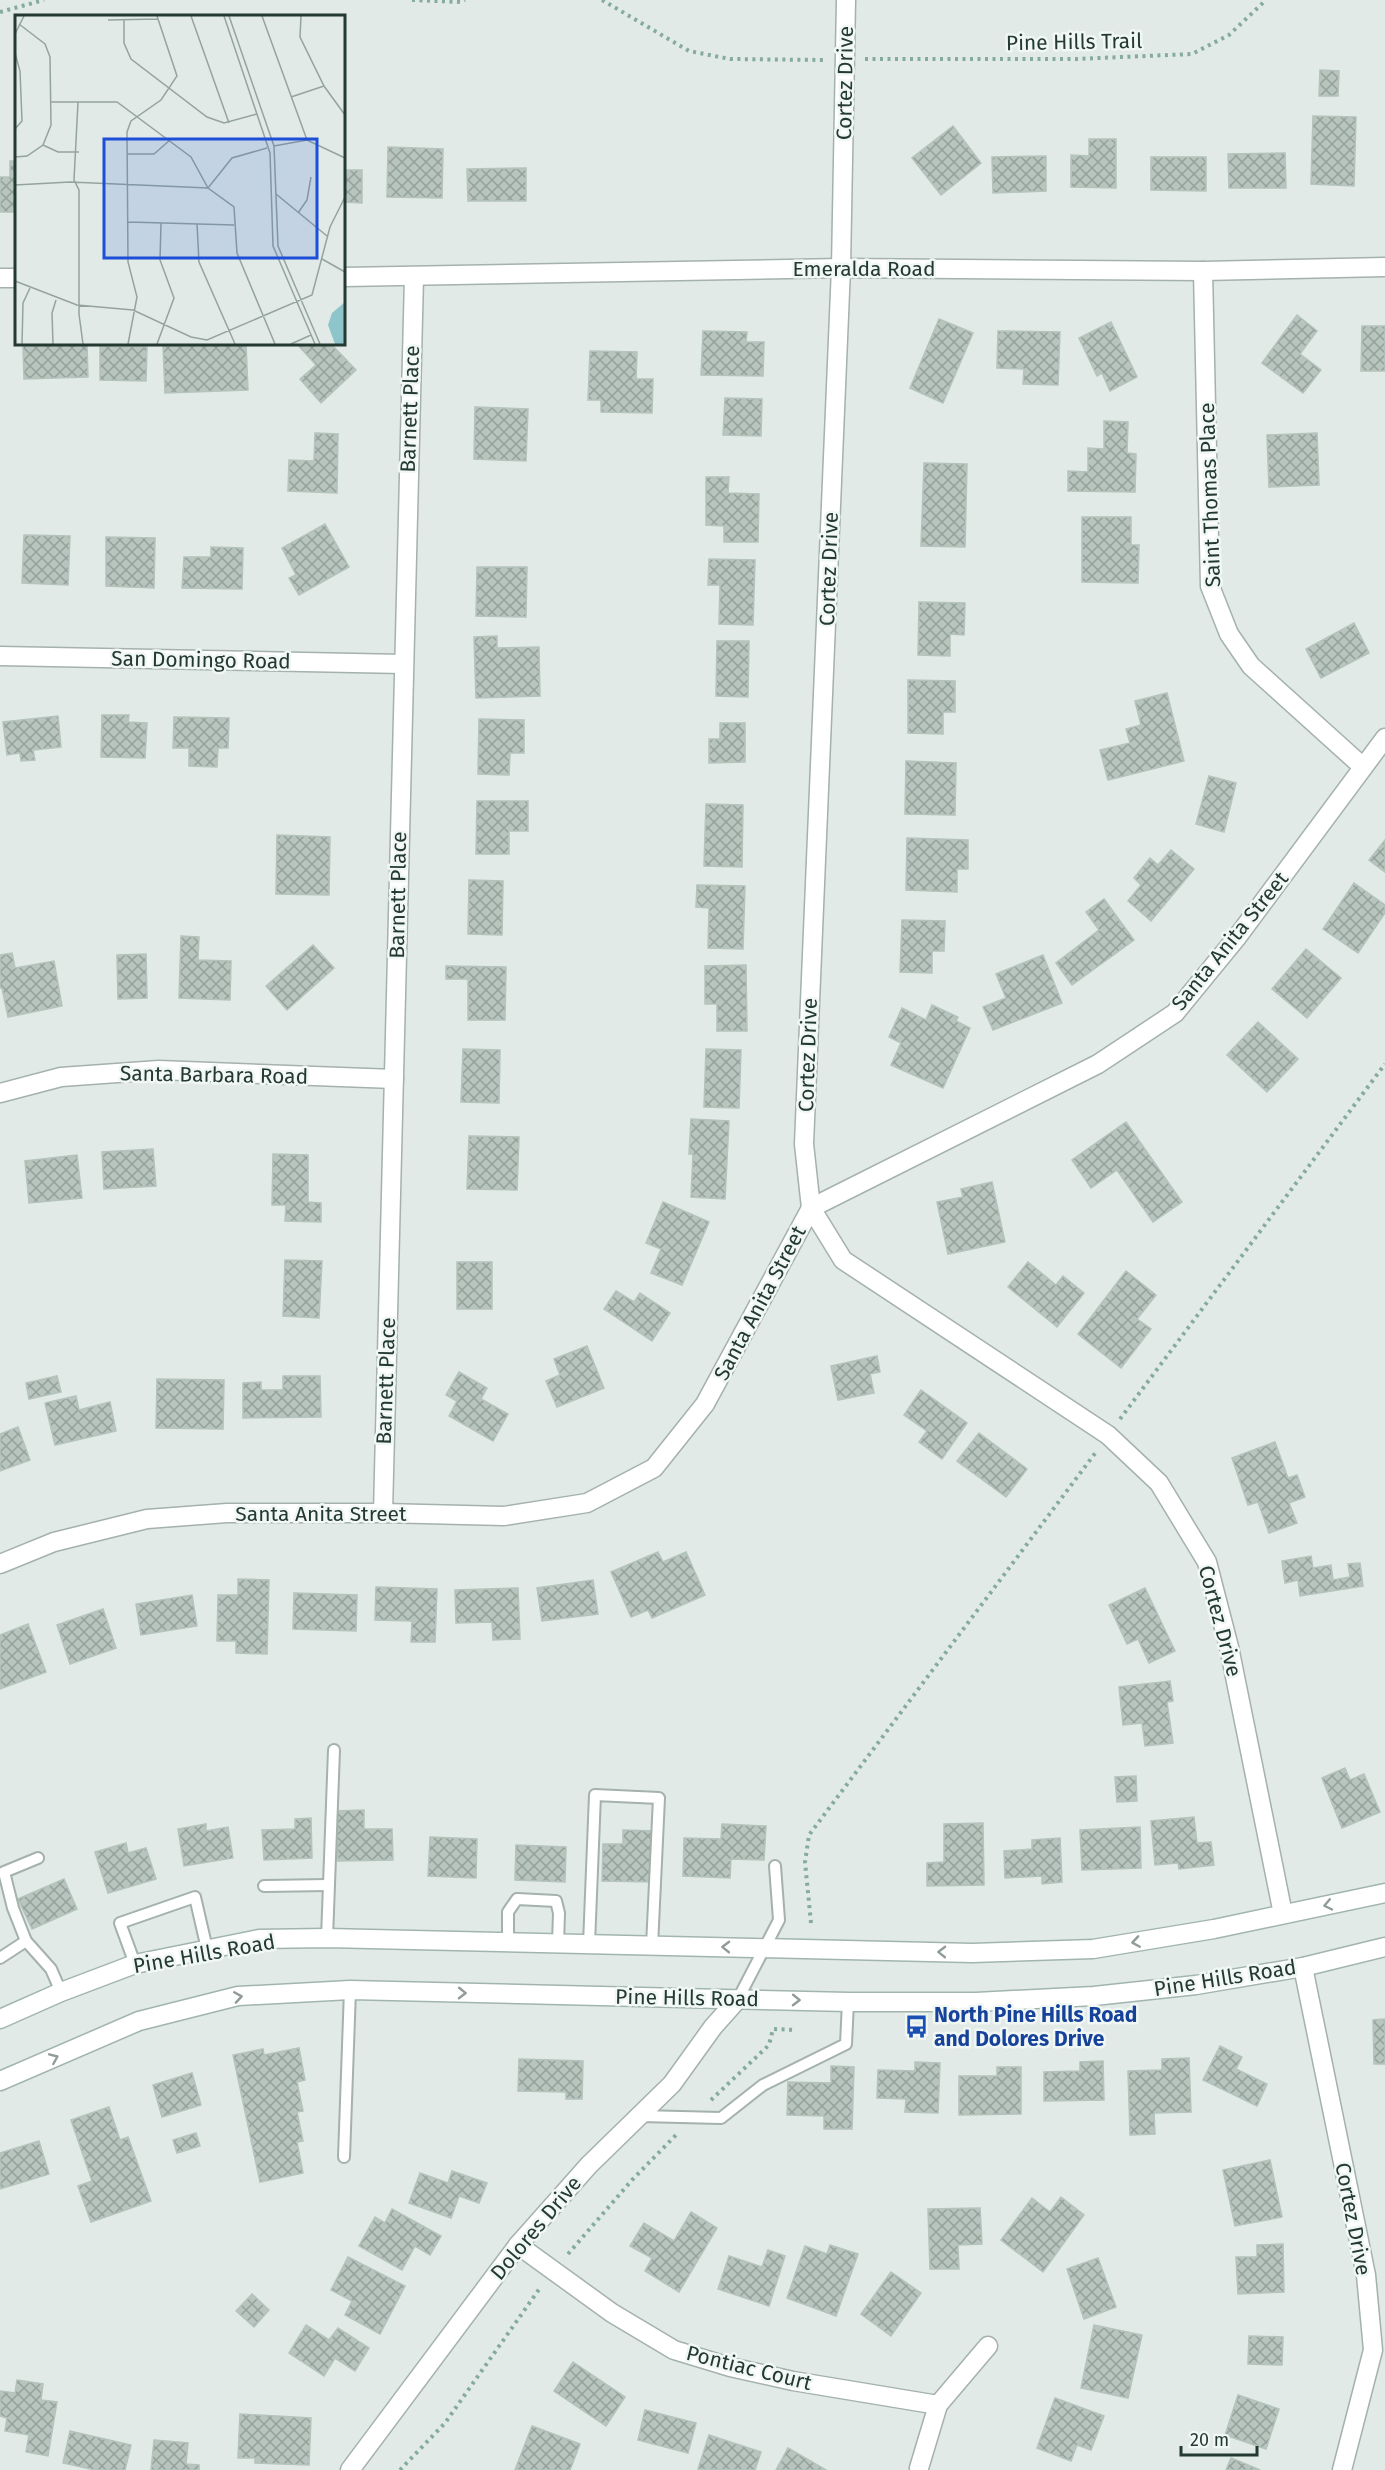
<svg xmlns="http://www.w3.org/2000/svg" width="1385" height="2470" font-family="'Fira Sans',sans-serif">
<style>
.building{fill:url(#building-cross-hatch);stroke:#b4c3bc;stroke-width:1.5}
.lines{fill:none;stroke-linecap:round;stroke-linejoin:round}
.service-casing{stroke:#a4b1ac;stroke-width:14}
.minor-casing{stroke:#a4b1ac;stroke-width:21}
.secondary-casing{stroke:#a1b5ad;stroke-width:21}
.path{stroke:#85ab9c;stroke-width:4;stroke-dasharray:3 4.5;stroke-linecap:butt}
.service{stroke:#fff;stroke-width:10}
.minor{stroke:#fff;stroke-width:18}
.secondary{stroke:#fff;stroke-width:18}
.oneway{stroke:#919c98}
.labels{text-anchor:middle;stroke-width:5;stroke-linejoin:round;paint-order:stroke}
.street-label{font-size:21px;fill:#233932;stroke:#f1f7f4}
.transit-label{font-size:21px;font-weight:bold;fill:#164399;stroke:#f1f7f4;text-anchor:start}
.inset-road{fill:none;stroke:#95a39e;stroke-width:1.5}
.view{fill:#1d4ed8;fill-opacity:0.15;stroke:#1d4ed8;stroke-width:3}
.inset-edge{fill:none;stroke:#233932;stroke-width:3}
</style>
<defs>
<pattern id="building-cross-hatch" width="8" height="8" patternUnits="userSpaceOnUse" patternTransform="scale(1.5)"><rect width="8" height="8" fill="#b7c5be"/><path d="M0 0l8 8M0 8l8-8" fill="none" stroke="#94a19b"/></pattern>
</defs>
<rect width="100%" height="100%" fill="#e1eae6"/>
<!-- building -->
<g class="building">
<polygon points="1320,70 1339,71 1338,96 1319,96"/>
<polygon points="1313,116 1356,117 1354,186 1311,184"/>
<polygon points="953,126 981,163 941,195 912,158"/>
<polygon points="1089,139 1116,139 1116,188 1071,187 1071,155 1089,156"/>
<polygon points="388,147 443,149 442,198 387,197"/>
<polygon points="1285,153 1286,188 1229,188 1228,154"/>
<polygon points="1046,156 1046,191 993,193 992,157"/>
<polygon points="1151,157 1206,157 1206,191 1151,190"/>
<polygon points="10,161 16,161 16,212 0,212 0,177 10,177"/>
<polygon points="526,168 526,201 468,201 467,169"/>
<polygon points="344,170 362,170 362,203 344,202"/>
<polygon points="1297,315 1317,331 1300,354 1321,370 1303,393 1262,363"/>
<polygon points="939,319 973,333 943,403 910,388"/>
<polygon points="1111,322 1137,377 1110,391 1102,373 1097,376 1079,338"/>
<polygon points="1362,326 1385,326 1385,371 1361,371"/>
<polygon points="703,331 747,332 746,342 764,342 763,376 701,375"/>
<polygon points="998,331 1060,332 1058,385 1023,384 1024,369 997,368"/>
<polygon points="87,344 88,377 24,379 23,346"/>
<polygon points="246,344 248,390 165,393 163,346"/>
<polygon points="297,344 331,344 356,370 321,403 300,379 316,365"/>
<polygon points="100,346 147,347 146,381 100,380"/>
<polygon points="590,351 637,352 636,379 653,379 652,413 601,412 601,400 588,400"/>
<polygon points="725,398 762,399 761,436 723,435"/>
<polygon points="475,407 528,409 526,461 474,459"/>
<polygon points="1104,421 1128,422 1127,453 1136,454 1135,492 1068,491 1068,471 1088,472 1088,448 1104,449"/>
<polygon points="315,433 338,434 337,493 288,491 289,460 314,461"/>
<polygon points="1317,433 1319,485 1269,487 1267,435"/>
<polygon points="924,463 967,464 965,547 921,546"/>
<polygon points="706,477 729,477 728,493 759,494 758,542 724,542 724,526 706,525"/>
<polygon points="1082,517 1131,517 1131,545 1139,545 1138,583 1082,582"/>
<polygon points="325,524 349,567 299,595 289,578 296,575 282,548"/>
<polygon points="24,535 70,536 68,585 22,583"/>
<polygon points="106,537 155,538 154,588 106,586"/>
<polygon points="211,547 243,548 242,589 182,588 184,557 211,557"/>
<polygon points="709,559 755,560 753,625 719,624 720,585 708,585"/>
<polygon points="477,567 527,567 526,617 476,616"/>
<polygon points="919,602 965,603 964,635 950,634 950,656 918,655"/>
<polygon points="1354,623 1369,653 1321,678 1306,649"/>
<polygon points="497,636 497,648 539,647 540,696 476,698 474,637"/>
<polygon points="717,641 749,641 748,697 716,696"/>
<polygon points="908,680 955,681 955,712 943,712 943,734 908,733"/>
<polygon points="1167,693 1184,761 1108,780 1100,750 1130,743 1126,729 1141,725 1135,701"/>
<polygon points="102,715 129,715 128,722 147,723 145,758 101,757"/>
<polygon points="58,716 61,747 33,750 35,760 21,761 20,753 7,755 3,722"/>
<polygon points="174,717 229,718 228,748 218,748 217,767 189,766 189,748 173,748"/>
<polygon points="479,719 524,720 524,753 510,753 509,775 478,774"/>
<polygon points="720,723 745,723 745,762 709,763 709,739 720,739"/>
<polygon points="906,761 956,763 955,815 905,814"/>
<polygon points="1209,776 1236,783 1224,832 1196,824"/>
<polygon points="477,801 528,801 528,831 509,831 509,854 476,854"/>
<polygon points="706,804 743,805 742,867 704,866"/>
<polygon points="277,835 330,837 329,895 276,894"/>
<polygon points="907,838 968,840 968,869 957,869 957,892 906,890"/>
<polygon points="1385,840 1385,872 1369,860"/>
<polygon points="1171,850 1194,869 1151,921 1128,901 1141,885 1134,878 1150,858 1158,865"/>
<polygon points="469,880 503,881 502,935 468,934"/>
<polygon points="1354,883 1385,905 1385,913 1358,953 1323,929"/>
<polygon points="697,885 745,886 743,949 708,948 709,908 696,907"/>
<polygon points="1104,899 1134,940 1072,985 1056,963 1099,930 1086,912"/>
<polygon points="902,920 945,921 944,951 932,951 932,973 900,972"/>
<polygon points="181,936 199,937 198,960 231,961 230,1000 179,998"/>
<polygon points="313,945 334,968 287,1010 266,986"/>
<polygon points="1306,949 1341,978 1307,1018 1272,989"/>
<polygon points="12,953 15,968 54,961 62,1006 8,1017 2,988 0,988 0,955"/>
<polygon points="146,954 147,998 118,999 117,955"/>
<polygon points="1043,955 1062,1003 993,1030 983,1007 1006,998 996,974"/>
<polygon points="746,965 747,1031 717,1031 717,1004 705,1004 705,966"/>
<polygon points="446,966 506,967 505,1020 468,1020 468,979 446,979"/>
<polygon points="932,1005 958,1017 956,1021 970,1028 943,1088 891,1065 901,1043 889,1037 902,1008 926,1020"/>
<polygon points="1258,1022 1298,1059 1267,1092 1227,1055"/>
<polygon points="463,1049 500,1050 499,1103 461,1102"/>
<polygon points="706,1049 741,1050 739,1108 704,1107"/>
<polygon points="691,1119 729,1121 725,1199 691,1197 693,1154 689,1154"/>
<polygon points="1126,1122 1182,1202 1153,1222 1117,1170 1091,1188 1072,1160"/>
<polygon points="469,1136 519,1137 517,1190 467,1189"/>
<polygon points="153,1149 156,1186 104,1189 102,1152"/>
<polygon points="273,1154 308,1155 308,1202 321,1203 321,1222 285,1221 286,1205 272,1205"/>
<polygon points="77,1155 82,1198 29,1203 25,1161"/>
<polygon points="992,1182 1005,1242 948,1254 937,1202 963,1197 961,1189"/>
<polygon points="663,1202 709,1222 682,1285 651,1273 661,1249 646,1243"/>
<polygon points="285,1260 322,1261 319,1318 283,1316"/>
<rect x="457" y="1262" width="35" height="47"/>
<polygon points="1028,1262 1056,1285 1063,1276 1084,1293 1057,1327 1008,1287"/>
<polygon points="1126,1271 1156,1295 1137,1319 1151,1329 1121,1368 1078,1334"/>
<polygon points="616,1291 634,1302 640,1293 670,1313 652,1341 604,1309"/>
<polygon points="587,1346 604,1388 557,1407 546,1381 560,1375 554,1359"/>
<polygon points="877,1356 880,1372 870,1374 874,1393 838,1400 831,1366"/>
<polygon points="459,1372 487,1388 481,1399 508,1414 493,1441 449,1416 457,1401 446,1395"/>
<polygon points="57,1376 61,1392 29,1399 26,1383"/>
<polygon points="283,1376 320,1376 321,1417 243,1418 243,1383 261,1382 261,1390 283,1390"/>
<polygon points="157,1379 224,1380 223,1429 156,1428"/>
<polygon points="921,1390 967,1423 942,1459 919,1442 927,1431 904,1415"/>
<polygon points="76,1396 79,1410 110,1402 116,1431 55,1445 45,1403"/>
<polygon points="18,1427 30,1460 0,1471 0,1434"/>
<polygon points="979,1433 1027,1469 1006,1497 957,1461"/>
<polygon points="1275,1442 1288,1478 1297,1475 1305,1497 1289,1503 1297,1523 1269,1533 1258,1502 1248,1505 1232,1458"/>
<polygon points="658,1552 663,1562 686,1552 705,1595 652,1618 648,1610 631,1617 611,1572"/>
<polygon points="1311,1556 1313,1568 1331,1565 1333,1580 1350,1577 1348,1564 1360,1563 1363,1586 1300,1596 1298,1580 1285,1583 1282,1561"/>
<polygon points="238,1579 269,1580 267,1654 236,1653 236,1641 217,1641 218,1595 238,1595"/>
<polygon points="593,1580 598,1614 542,1621 537,1588"/>
<polygon points="376,1587 437,1589 435,1642 411,1642 412,1621 375,1620"/>
<polygon points="518,1588 520,1639 493,1640 492,1622 456,1623 455,1590"/>
<polygon points="1145,1588 1175,1651 1149,1663 1138,1639 1127,1644 1109,1605"/>
<polygon points="294,1593 357,1595 356,1631 293,1629"/>
<polygon points="192,1595 197,1626 141,1635 136,1604"/>
<polygon points="103,1609 116,1648 70,1664 57,1625"/>
<polygon points="28,1624 46,1672 0,1689 0,1635"/>
<polygon points="1170,1681 1173,1701 1167,1702 1173,1743 1145,1746 1142,1723 1123,1725 1119,1687"/>
<polygon points="1345,1768 1350,1780 1364,1774 1380,1812 1342,1828 1322,1778"/>
<polygon points="1136,1776 1137,1801 1117,1802 1115,1777"/>
<polygon points="364,1810 364,1829 392,1829 393,1860 338,1861 336,1811"/>
<polygon points="1194,1817 1197,1843 1211,1842 1214,1865 1179,1869 1178,1863 1155,1865 1151,1821"/>
<polygon points="311,1818 312,1858 264,1860 262,1830 295,1829 295,1819"/>
<polygon points="983,1823 984,1885 927,1886 927,1863 944,1862 944,1824"/>
<polygon points="206,1824 206,1831 228,1827 233,1858 184,1866 178,1829"/>
<polygon points="722,1824 766,1826 764,1860 731,1859 730,1878 683,1876 684,1838 721,1839"/>
<polygon points="1140,1827 1141,1868 1082,1870 1080,1830"/>
<polygon points="623,1830 655,1831 654,1882 602,1881 603,1844 623,1844"/>
<polygon points="430,1837 477,1839 476,1878 428,1876"/>
<polygon points="1060,1838 1062,1882 1042,1884 1042,1876 1005,1878 1004,1851 1032,1849 1032,1840"/>
<polygon points="126,1843 128,1853 146,1848 156,1879 108,1893 95,1852"/>
<polygon points="516,1845 566,1847 565,1882 515,1880"/>
<polygon points="64,1879 77,1909 32,1929 18,1899"/>
<polygon points="1385,2019 1385,2064 1374,2064 1373,2020"/>
<polygon points="1220,2046 1242,2057 1236,2069 1267,2084 1257,2106 1203,2080"/>
<polygon points="299,2048 305,2080 297,2082 303,2111 297,2112 303,2141 297,2142 303,2173 260,2182 233,2055 263,2049 264,2055"/>
<polygon points="1189,2058 1191,2112 1154,2113 1155,2134 1130,2135 1128,2071 1162,2070 1162,2059"/>
<polygon points="519,2059 583,2061 582,2099 566,2099 566,2092 518,2091"/>
<polygon points="1103,2061 1104,2100 1044,2101 1044,2072 1080,2071 1080,2062"/>
<polygon points="915,2062 940,2063 938,2113 905,2112 906,2099 877,2098 878,2070 915,2071"/>
<polygon points="831,2066 854,2067 852,2129 824,2129 824,2116 787,2115 788,2082 831,2083"/>
<polygon points="997,2067 1021,2067 1021,2114 959,2115 959,2076 997,2076"/>
<polygon points="192,2073 201,2105 162,2117 153,2085"/>
<polygon points="109,2107 120,2140 128,2137 151,2201 91,2222 78,2186 92,2181 71,2120"/>
<polygon points="196,2133 200,2146 177,2153 173,2140"/>
<polygon points="39,2141 49,2174 0,2189 0,2153"/>
<polygon points="1270,2160 1282,2217 1235,2226 1223,2170"/>
<polygon points="452,2171 487,2183 479,2203 459,2196 451,2218 409,2203 420,2173 448,2183"/>
<polygon points="1061,2197 1084,2215 1043,2272 1001,2240 1032,2198 1050,2212"/>
<polygon points="980,2208 982,2244 958,2245 959,2269 930,2269 928,2209"/>
<polygon points="392,2209 441,2236 430,2255 415,2246 402,2270 359,2246 375,2217 385,2223"/>
<polygon points="691,2212 717,2228 679,2292 645,2271 652,2258 630,2246 644,2223 674,2241"/>
<polygon points="1283,2244 1284,2292 1238,2294 1236,2257 1257,2257 1257,2245"/>
<polygon points="830,2245 858,2254 836,2316 787,2298 805,2246 827,2254"/>
<polygon points="768,2250 785,2256 769,2306 718,2289 729,2256 762,2267"/>
<polygon points="348,2257 405,2286 380,2334 345,2315 352,2301 331,2290"/>
<polygon points="1098,2258 1116,2307 1084,2319 1067,2269"/>
<polygon points="891,2272 921,2293 891,2336 861,2314"/>
<polygon points="252,2294 269,2310 254,2327 236,2311"/>
<polygon points="306,2325 329,2340 338,2328 369,2348 355,2371 335,2358 324,2376 289,2353"/>
<polygon points="1094,2325 1142,2335 1128,2398 1081,2388"/>
<polygon points="1249,2336 1283,2337 1282,2365 1248,2364"/>
<polygon points="573,2362 625,2397 606,2426 554,2391"/>
<polygon points="17,2380 43,2384 41,2400 57,2402 48,2456 26,2452 29,2435 5,2431 7,2418 0,2416 0,2391 15,2393"/>
<polygon points="1238,2395 1279,2409 1266,2449 1225,2435"/>
<polygon points="1055,2398 1104,2416 1091,2450 1077,2445 1071,2461 1037,2448"/>
<polygon points="645,2410 696,2423 688,2453 638,2440"/>
<polygon points="240,2414 311,2418 309,2465 255,2463 255,2458 238,2458"/>
<polygon points="532,2426 580,2444 570,2470 515,2470"/>
<polygon points="70,2431 131,2445 125,2470 95,2470 63,2463"/>
<polygon points="709,2435 761,2452 755,2470 698,2469"/>
<polygon points="154,2440 188,2443 186,2464 199,2465 199,2470 151,2470"/>
<polygon points="788,2448 826,2470 776,2470"/>
<polygon points="1231,2458 1260,2470 1226,2470"/>
</g>
<g class="lines">
<defs>
<g id="service">
<polyline points="264,1886 328,1885"/>
<polyline points="327,1938 334,1750"/>
<polyline points="26,1941 13,1908 4,1872 38,1858"/>
<polyline points="508,1942 508,1912 517,1899 556,1901 559,1913 558,1943"/>
<polyline points="589,1944 595,1795 659,1798 652,1946"/>
<polyline points="0,1958 26,1941 51,1969 61,1992"/>
<polyline points="135,1964 120,1923 195,1897 207,1949"/>
<polyline points="738,1999 779,1920 775,1866"/>
<polyline points="640,2116 721,2118 763,2085 846,2044 848,2002"/>
<polyline points="344,2157 350,1990"/>
</g>
<g id="minor">
<polyline points="846,0 841,268 804,1144 811,1208 843,1260 1108,1435 1159,1483 1207,1562 1229,1647 1283,1914"/>
<polyline points="1203,271 1210,586 1229,634 1251,666 1363,767"/>
<polyline points="344,277 841,268 1203,271 1385,267"/>
<polyline points="0,278 16,278"/>
<polyline points="0,656 403,664"/>
<polyline points="0,1093 61,1077 159,1070 394,1079"/>
<polyline points="383,1513 414,277"/>
<polyline points="0,1564 54,1542 147,1519 227,1513 383,1513 504,1516 587,1503 654,1468 705,1404 811,1208 1098,1064 1175,1013 1238,936 1385,738"/>
<polyline points="1303,1967 1366,2275 1373,2350 1342,2470"/>
<polyline points="518,2245 612,2313 674,2350 730,2367 793,2381 938,2405"/>
<polyline points="919,2468 938,2405 988,2346"/>
<polyline points="350,2470 518,2245 589,2165 672,2084 713,2027 738,1999"/>
</g>
<g id="secondary">
<polyline points="0,2019 61,1992 135,1964 259,1939 327,1938 972,1953 1093,1949 1214,1929 1385,1893"/>
<polyline points="0,2081 139,2021 238,1996 350,1990 848,2002 976,2002 1094,1996 1196,1985 1303,1967 1385,1947"/>
</g>
</defs>
<!-- service casing -->
<use href="#service" class="service-casing"/>
<!-- minor casing -->
<use href="#minor" class="minor-casing"/>
<!-- secondary casing -->
<use href="#secondary" class="secondary-casing"/>
<!-- path -->
<g class="path">
<polyline points="412,0 460,2 465,0"/>
<polyline points="602,0 689,51 730,59 825,60"/>
<polyline points="0,12 44,0"/>
<polyline points="865,59 1076,59 1192,54 1229,35 1266,0"/>
<polyline points="1120,1419 1385,1064"/>
<polyline points="811,1923 805,1862 809,1835 1096,1452"/>
<polyline points="711,2100 769,2045 773,2029 796,2030"/>
<polyline points="568,2254 632,2180 676,2135"/>
<polyline points="400,2470 445,2423 540,2288"/>
</g>
<!-- service -->
<use href="#service" class="service"/>
<!-- minor -->
<use href="#minor" class="minor"/>
<!-- secondary -->
<use href="#secondary" class="secondary"/>
</g>
<!-- one-way arrows -->
<defs><path id="oneway-chevron" d="M-2-3.5L2.5 0L-2 3.5" fill="none" stroke-width="1.6" stroke-linecap="round" stroke-linejoin="round" transform="scale(1.5)"/></defs>
<g class="oneway">
<use href="#oneway-chevron" transform="translate(1328 1905) rotate(168)"/>
<use href="#oneway-chevron" transform="translate(1136 1942) rotate(171)"/>
<use href="#oneway-chevron" transform="translate(726 1947) rotate(-179)"/>
<use href="#oneway-chevron" transform="translate(942 1952) rotate(-179)"/>
<use href="#oneway-chevron" transform="translate(462 1993) rotate(1)"/>
<use href="#oneway-chevron" transform="translate(238 1997) rotate(-9)"/>
<use href="#oneway-chevron" transform="translate(796 2000) rotate(1)"/>
<use href="#oneway-chevron" transform="translate(54 2058) rotate(-23)"/>
</g>
<!-- icons -->
<defs>
<symbol id="bus-bare" viewBox="-9 -9 18 18"><path d="M-5-6H5V4H4V6H2V4H-2V6H-4V4H-5ZM-3.5-4V0h7V-4ZM-3.5 1.2v1.5H-2V1.2ZM2 1.2v1.5H3.5V1.2Z" fill="#1a4fb4" stroke="#f1f7f4" stroke-width="2.5" paint-order="stroke"/></symbol>
</defs>
<g fill-rule="evenodd">
<use href="#bus-bare" x="900" y="2010" width="33" height="33"/>
</g>
<g class="labels">
<!-- street labels -->
<g class="street-label">
<text transform="translate(1074 42) rotate(-1)" y="7">Pine Hills Trail</text>
<text transform="translate(845 83) rotate(-89)" y="7">Cortez Drive</text>
<text x="864" y="276">Emeralda Road</text>
<text transform="translate(410 409) rotate(-88)" y="7">Barnett Place</text>
<text transform="translate(1210 495) rotate(-92)" y="7">Saint Thomas Place</text>
<text transform="translate(829 569) rotate(-88)" y="7">Cortez Drive</text>
<text transform="translate(201 660) rotate(1)" y="7">San Domingo Road</text>
<text transform="translate(398 895) rotate(-89)" y="7">Barnett Place</text>
<text transform="translate(1230 941) rotate(-51)" y="7">Santa Anita Street</text>
<text transform="translate(808 1055) rotate(-88)" y="7">Cortez Drive</text>
<text transform="translate(214 1075) rotate(1)" y="7">Santa Barbara Road</text>
<text transform="translate(760 1303) rotate(-62)" y="7">Santa Anita Street</text>
<text transform="translate(386 1381) rotate(-88)" y="7">Barnett Place</text>
<text x="321" y="1521">Santa Anita Street</text>
<text transform="translate(1220 1621) rotate(75)" y="7">Cortez Drive</text>
<text transform="translate(204 1954) rotate(-10)" y="7">Pine Hills Road</text>
<text transform="translate(1225 1978) rotate(-9)" y="7">Pine Hills Road</text>
<text transform="translate(687 1998) rotate(1)" y="7">Pine Hills Road</text>
<text transform="translate(1353 2219) rotate(79)" y="7">Cortez Drive</text>
<text transform="translate(536 2228) rotate(-50)" y="7">Dolores Drive</text>
<text transform="translate(749 2368) rotate(14)" y="7">Pontiac Court</text>
</g>
<!-- transit labels -->
<g class="transit-label">
<text x="934" y="2022">North Pine Hills Road<tspan x="934" dy="24">and Dolores Drive</tspan></text>
</g>
</g>
<!-- overview -->
<g transform="translate(15 15)">
<rect width="330" height="330" fill="#e1eae6"/>
<path d="M330 287V329H320L313 310 317 298Z" fill="#8ec5cb"/>
<path class="inset-road" d="M176 1 214 108M209 1 255 138 258 231 300 329M214 1 259 131 263 231 305 329M247 1 292 125M286 1 285 22 309 71 330 100M109 4V28L116 44 192 102 209 108 242 99M93 5 143 4M0 19 9 1M0 38 5 56 7 106 0 114M276 82 309 71M35 87H102L176 142 193 173 219 192 222 238 260 329M63 87 59 165 64 175V299L68 329M28 130 43 137H64M259 131 292 125 330 143M112 139H139L155 125M0 142 12 141 28 130 36 110 35 42 30 29 4 9M0 170 55 167 193 173 217 143 252 133M261 179 312 221M283 198 292 185 296 162M113 207 219 210M182 209 184 247 220 329M307 244 330 257M0 266 62 290 118 295 176 322 192 325 297 280 315 212 330 182M7 329 8 288 15 273M38 329 37 298 41 285M113 329 122 282 113 247 112 117 116 106 146 85 162 61 142 1M142 329 159 283 145 245 146 208M276 329 296 320"/>
<path class="view" d="M89 124H302V243H89Z"/>
<rect width="330" height="330" class="inset-edge"/>
</g>
<!-- scale -->
<path d="M1181 2446v9h76v-9" fill="none" stroke="#233932" stroke-width="3"/>
<text x="1190" y="2446" font-size="18" fill="#233932" stroke="#f1f7f4" stroke-width="4.5" paint-order="stroke">20 m</text>
</svg>
